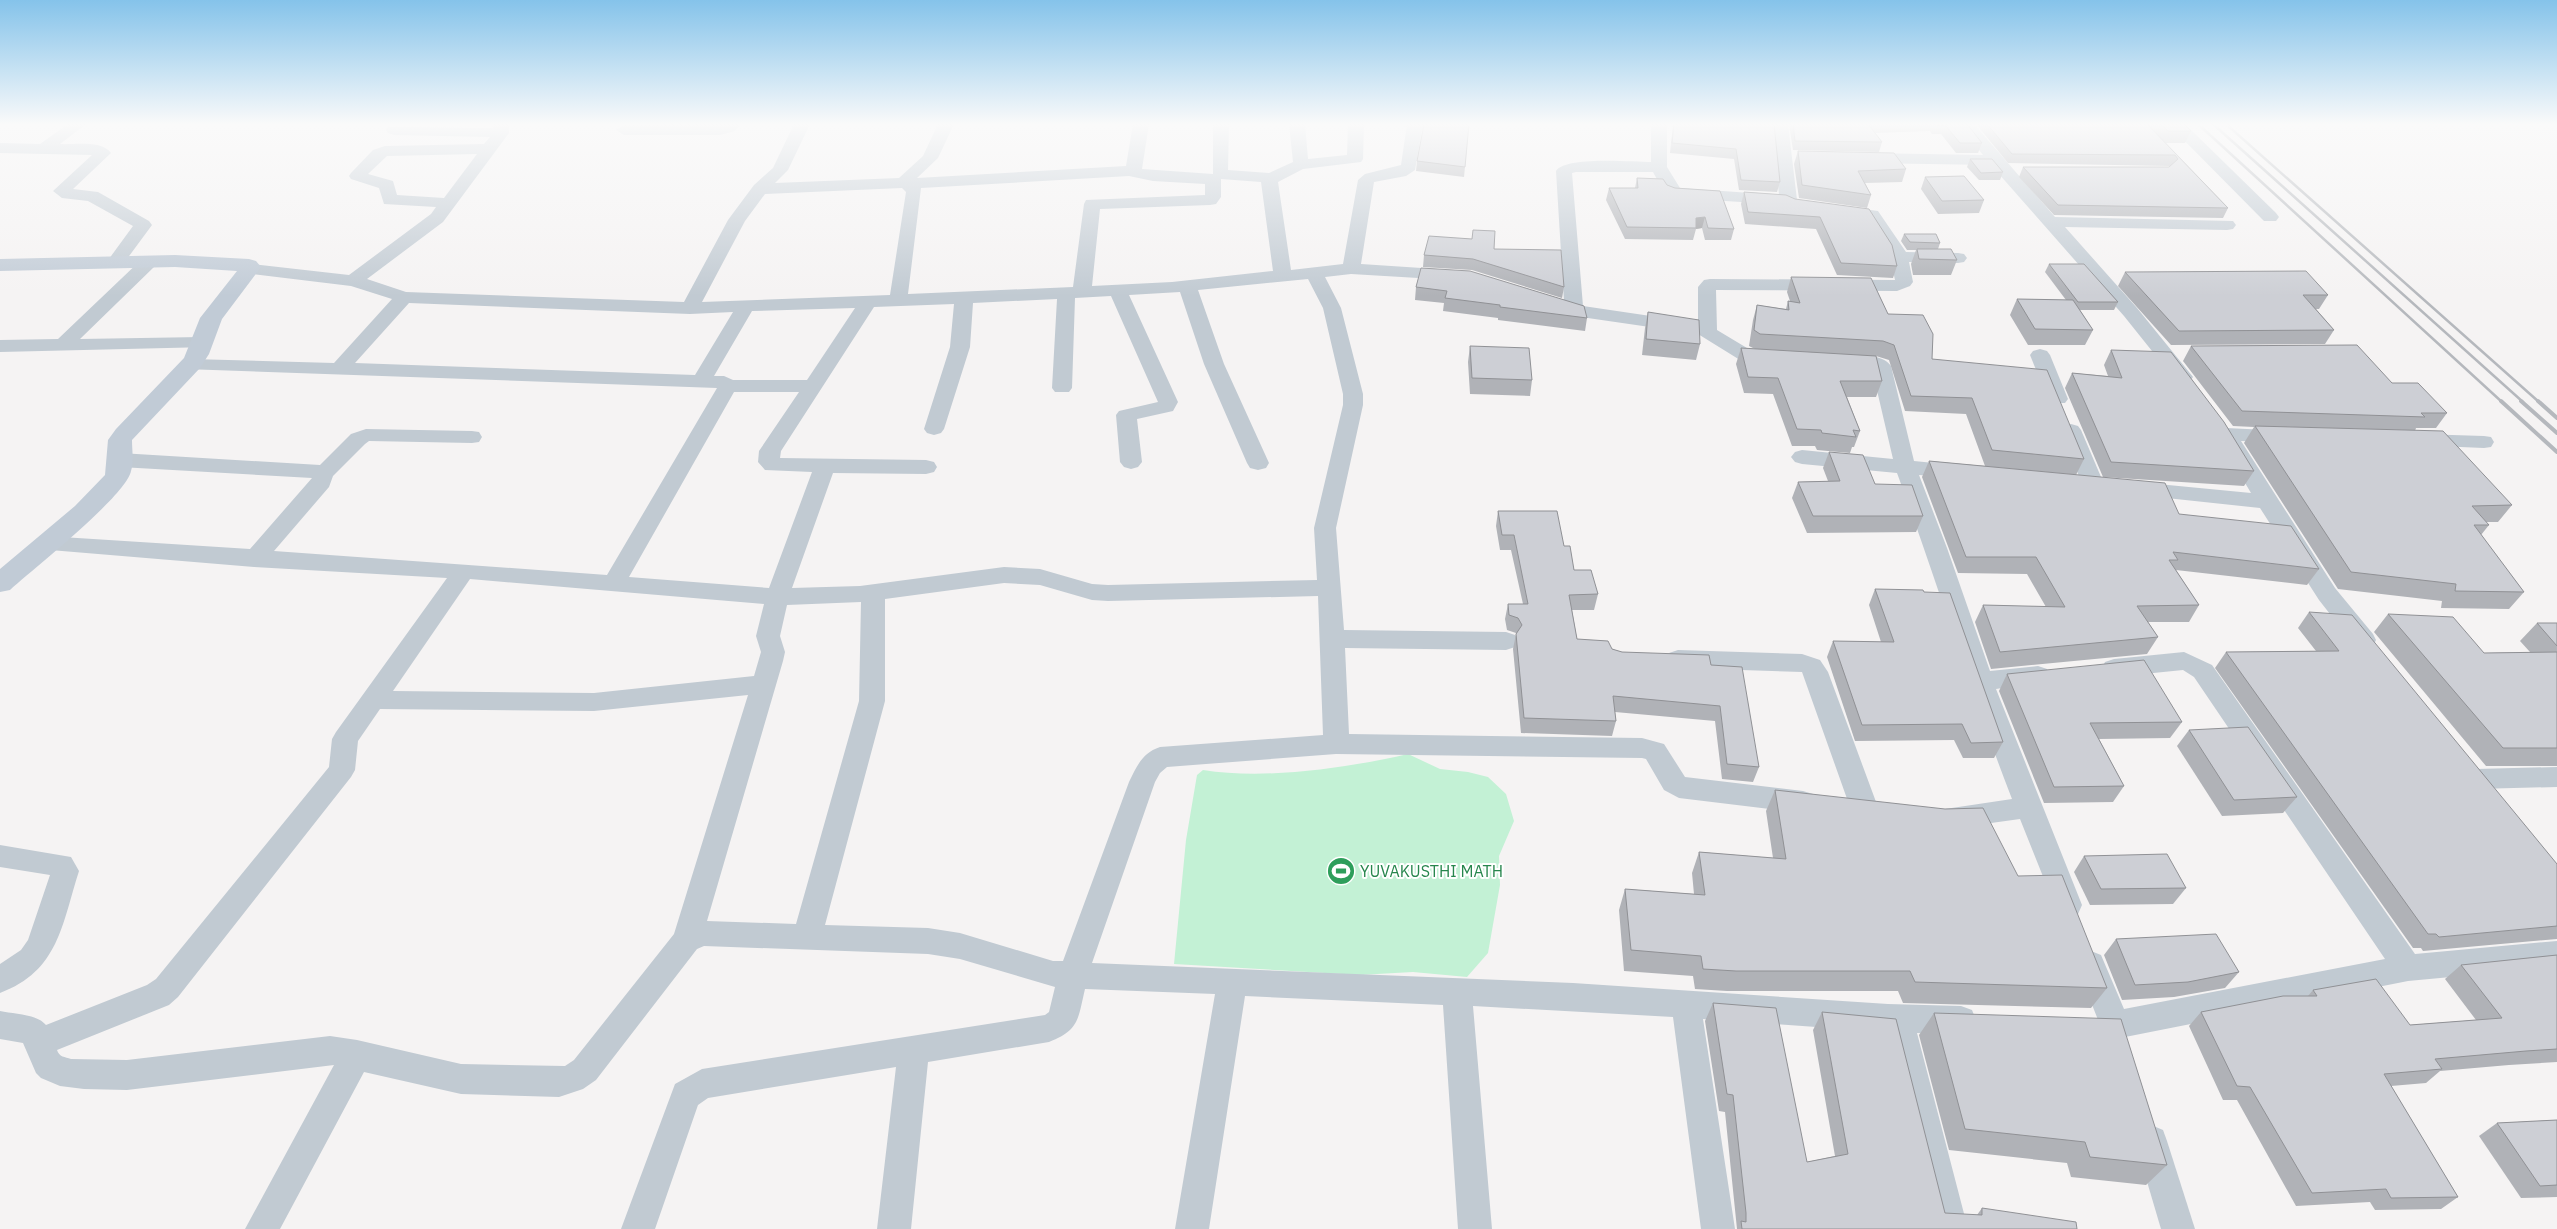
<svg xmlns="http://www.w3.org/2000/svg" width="2557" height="1229" font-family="'IBM Plex Sans',sans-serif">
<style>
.green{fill:#c3f1d5}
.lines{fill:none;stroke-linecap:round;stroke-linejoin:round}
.street{fill:#c1cad2;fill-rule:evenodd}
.secondary{fill:#c1cbd6;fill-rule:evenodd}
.rail-far1{stroke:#b5b8bd;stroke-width:2.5}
.rail{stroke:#b5b8bd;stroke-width:4}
.wall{fill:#b0b2b7}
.shaded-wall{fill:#909195}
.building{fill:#cdcfd5;stroke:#909195}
.labels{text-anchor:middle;stroke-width:4;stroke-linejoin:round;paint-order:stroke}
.leisure-label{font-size:16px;fill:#27864d;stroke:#fff;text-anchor:start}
</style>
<rect width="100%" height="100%" fill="#f5f3f3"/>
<!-- green -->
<path class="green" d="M1408 754 1440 769 1468 772 1488 777 1506 794 1514 821 1499 856 1500 885 1488 953 1467 977 1413 972 1359 975 1174 964 1186 840 1197 775 1203 770C1265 780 1347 768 1408 754Z"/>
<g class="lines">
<!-- street -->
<g class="street">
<path d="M68 124H86L60 144C73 145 102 140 111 153L73 189 98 192 149 221 152 225 121 267H109L106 263 133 226 88 201 62 198 53 191 92 155 0 153V143L40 144Z"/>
<path d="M493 124H509V133L443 222 367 279 406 292 684 302 728 220 754 185 773 168 794 124H810L788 170 775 183 899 178 923 156 938 124H954L938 158 917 178 1126 166 1133 124H1149L1142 169 1213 174V124H1229L1228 170 1269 173 1293 162 1289 124H1305L1308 159 1347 155 1348 124H1364L1363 159 1361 162 1303 169 1278 182 1291 270 1343 264 1358 180 1365 174 1401 165 1407 124H1423L1415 170 1406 176 1374 182 1361 264 1452 270 1458 271 1461 275 1458 279 1452 280 1351 274 1325 277 1341 308 1363 394V405L1336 528 1344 630 1506 632 1515 635 1518 641 1515 647 1506 650 1345 648 1349 734 1642 738 1664 744 1685 777 1803 791 1813 794 1816 802 1813 810 1803 813 1679 798 1664 790 1646 759 1642 758 1336 754 1167 767 1160 773 1155 782 1092 963 1573 983 1888 1004 1961 1006 1972 1010 1976 1020 1972 1030 1961 1034 1917 1033 1968 1229H1934L1886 1032 1703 1019 1735 1229H1701L1673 1017 1473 1006 1492 1229H1458L1443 1005 1245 996 1209 1229H1175L1215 994 1085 989C1078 1018 1080 1030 1049 1042L928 1062 911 1229H877L896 1067 708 1098 698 1105 655 1229H621L675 1084 702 1069 1045 1015 1049 1012 1055 987 960 959 928 954 704 946 697 949 596 1080 583 1089 559 1097 461 1094 364 1072 280 1229H245L334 1065 127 1090 84 1089 60 1086 41 1078 36 1073 23 1043 0 1039V1011C14 1014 37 1014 46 1025L147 985 156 979 329 767 332 739 336 732 447 578 254 567 38 549 35 544 38 539 46 536 250 549 312 478 120 467 113 465 109 460 113 455 120 453 320 465 351 434 366 429 472 431 479 432 482 437 479 442 472 443 369 441 365 444 333 476 329 487 274 551 607 575 717 388 184 369 181 365 184 361 191 359 334 363 392 299 351 286 251 274 245 273 242 269 245 265 251 264 349 275 431 214 436 207 384 204 379 188 351 179 349 176 351 173 373 150 385 146 484 144 490 137 394 135 388 133 386 130 388 127 493 128ZM477 154 444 198 397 195 393 181 368 174 387 156ZM1129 176 1153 181 1205 184V195L1086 200 1084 204 1073 287 908 294 921 188ZM1221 179 1261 182 1273 271 1172 282 1092 286 1100 209 1210 205 1216 204 1221 197ZM902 188 906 192 890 295 702 302 745 221 765 194ZM1308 279 1323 308 1343 394V405L1314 528 1317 580 1108 585 1092 584 1040 569 1004 567 860 586 792 588 833 473 926 474 934 472 937 467 934 462 926 460 780 458 781 451 874 307 954 304 950 347 924 429 927 433 934 435 941 433 944 429 970 347 973 303 1057 299 1052 388 1055 392H1069L1072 388 1075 298 1111 296 1158 402 1119 411 1116 415 1120 462 1124 467 1131 469 1138 467 1142 462 1137 419 1173 411 1178 402 1129 295 1180 292 1204 364 1247 463 1250 468 1258 470 1266 468 1269 463 1224 364 1198 290ZM409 303 690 314 733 312 695 375 355 363ZM855 308 807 380H733L724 376H714L752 311ZM734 392H799L759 451 758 462 765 470 812 472 769 588 629 577ZM470 579 764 604 756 636 761 652 754 676 594 693 393 691ZM1004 583 1040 585 1092 600 1108 601 1318 596 1323 735 1160 747C1142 753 1137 766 1129 782L1063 961H1053L960 933 928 928 825 925 885 701V599ZM861 602 859 701 796 924 707 921 783 661 785 652 780 636 787 605ZM748 695 674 934 574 1060 565 1066 461 1064 357 1040 330 1036 127 1060 71 1059C65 1057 59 1057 57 1050L169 1005 178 997 351 777 355 770 358 741 380 709 594 711Z"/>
<polygon points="724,124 740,124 735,131 720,135 624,135 616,130 624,125"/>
<path d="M1651 124H1667V167L1680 188 1779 195 1772 124H1788L1797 200 1878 211 1906 252 1958 253 1964 254 1967 258 1964 262 1958 263 1909 262 1913 282 1910 286 1897 291 1716 290 1717 330 1752 351 1777 354 1780 358 1777 362 1770 364 1740 360 1698 334 1574 316 1549 309 1547 305 1549 301 1556 299 1564 301 1556 171C1566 156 1632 162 1651 162ZM1576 172H1653L1665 194 1676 198 1774 204 1781 202 1786 208 1792 209 1866 219 1890 257 1895 280 1710 279 1704 280 1698 287V323L1583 306 1572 173Z"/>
<polygon points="1958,124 1974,124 2055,217 2233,221 2236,225 2233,229 2227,230 2065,227 2137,308 2193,377 2190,381 2176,381 2124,316 1991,165 1866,163 1858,158 1866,153 1983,155"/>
<polygon points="2168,124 2185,124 2276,213 2279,217 2276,221 2264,221"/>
<polygon points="149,257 155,258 158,262 155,266 80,339 202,337 209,339 212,343 209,347 0,352 0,340 58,339 143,258"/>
<polygon points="2040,349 2047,351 2050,355 2068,399 2065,403 2051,403 2048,399 2030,355 2033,351"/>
<path d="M1846 355C1860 356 1882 353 1891 366L1914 461 1964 466 1967 471 1964 476 1956 478 1919 475 1947 548 1990 671 2038 666 2047 669 2050 675 2047 681 1996 689 2082 905 2078 914 2068 917 2058 914 2020 819 1955 828 1945 825 1941 817 1945 809 2012 799C1970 691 1937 581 1897 473L1802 464 1795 462 1791 457 1795 452 1802 450 1893 459 1872 369 1839 365 1836 361 1839 357Z"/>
<polygon points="2071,424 2078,426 2081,430 2104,484 2101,489 2093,491 2085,489 2082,484 2061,430 2064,426"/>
<polygon points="2226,428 2289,431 2292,436 2289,441 2282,442 2241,441 2335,588 2373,634 2376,640 2373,646 2364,649 2355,646 2319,600 2260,508 2129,494 2126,489 2129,484 2137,482 2251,493 2216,434 2219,429"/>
<polygon points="2420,434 2484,436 2491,437 2494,442 2491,447 2484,448 2413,445 2410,440 2413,435"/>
<polygon points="1678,650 1802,654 1820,660 1828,672 1879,810 1875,818 1865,821 1855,818 1851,810 1802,672 1678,668 1669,665 1666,659 1669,653"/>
<polygon points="2184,652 2212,665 2415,954 2557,941 2557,967 2408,981 2115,1039 2104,1035 2076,964 2081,955 2091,951 2101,955 2124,1009 2385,959 2194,677 2183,670 2114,677 2105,674 2102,668 2105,662 2114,659"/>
<polygon points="2557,767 2557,787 2476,789 2467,786 2463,779 2467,772 2476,769"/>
<path d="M0 845 71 857 79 871C62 924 59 971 0 993V964L21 950 28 940 50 875 0 867Z"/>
<polygon points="2151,1125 2163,1130 2167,1141 2195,1229 2161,1229 2135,1141 2139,1130"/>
</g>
<!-- secondary -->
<path class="secondary" d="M175 255 249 259 256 261 261 267 222 319 209 354 200 368 132 440C132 450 134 462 131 471 126 496 33 569 10 590L0 592V569L75 506 105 475 108 440 116 429 184 358 200 318 237 271 175 267 0 271V259Z"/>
<!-- rail-far1 -->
<g class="rail-far1">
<polyline points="2198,124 2502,402"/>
<polyline points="2213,124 2523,402"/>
<polyline points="2226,124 2539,402"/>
</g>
<!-- rail -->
<g class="rail">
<polyline points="2501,401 2557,452"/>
<polyline points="2521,401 2557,433"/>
<polyline points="2538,401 2557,418"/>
</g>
</g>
<!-- wall -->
<g class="wall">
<polygon points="1469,124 1464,177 1416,171 1417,161"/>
<polygon points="1673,124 1774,124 1780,182 1777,192 1739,190 1734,159 1670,153"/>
<polygon points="1789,124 1967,124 1982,143 1978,153 1956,153 1941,134 1932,134 1930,131 1875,133 1882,142 1879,152 1793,150"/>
<polygon points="1976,124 2184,124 2191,131 2185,143 2166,143 2228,208 2223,218 2054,215 2019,177 2023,167 2169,167 2170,166 2008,163"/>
<polygon points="1798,151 1906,169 1902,182 1865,183 1871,195 1867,208 1799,198 1794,164"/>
<polygon points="1970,159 2003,172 2000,180 1979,180 1967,167"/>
<polygon points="1925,177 1984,200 1979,213 1938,214 1921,189"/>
<polygon points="1637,178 1667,185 1734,229 1731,240 1705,240 1702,228 1696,229 1693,240 1625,239 1606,200 1609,188 1635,188"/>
<polygon points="1744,192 1786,195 1897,266 1893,278 1837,275 1816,229 1745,224 1741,204"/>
<polygon points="1904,234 1940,243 1938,249 1957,260 1951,275 1913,275 1911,264 1916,250 1907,250 1901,241"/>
<polygon points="1472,239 1494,249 1564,287 1562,298 1472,270 1423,267 1424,255"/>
<polygon points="2049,264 2118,302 2114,310 2080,310 2093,330 2085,345 2028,345 2010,315 2017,299 2066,300 2045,272"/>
<polygon points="1421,268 1587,318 1585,331 1498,320 1498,318 1443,311 1444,303 1415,300 1416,287"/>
<polygon points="2125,272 2328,295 2319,309 2316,309 2334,330 2325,344 2171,345 2118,286"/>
<polygon points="1791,277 1888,314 1932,359 2084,459 2076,475 2319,569 2307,585 2176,570 2199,605 2189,622 2148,622 2158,637 2147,654 1991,669 1975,622 1983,605 2046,607 2027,574 1958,573 1922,477 1929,461 1985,466 1966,414 1905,411 1889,360 1876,356 1882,381 1876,397 1847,397 1860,431 1854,447 1852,447 1850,453 1817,450 1815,446 1792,446 1773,394 1744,393 1736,364 1741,348 1755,349 1749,346 1753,320 1757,305 1786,309 1788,301 1790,301 1787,292"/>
<polygon points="1648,312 1700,344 1696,360 1642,355 1645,328"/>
<polygon points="1470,346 1532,380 1530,396 1470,394 1468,362"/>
<polygon points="2191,346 2392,383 2447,413 2436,428 2416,428 2415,431 2512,505 2498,522 2486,522 2489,525 2481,535 2524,592 2509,609 2441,608 2442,601 2338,589 2244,443 2254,427 2233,426 2183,361"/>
<polygon points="2111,350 2254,471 2244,486 2103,477 2065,388 2072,373 2108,376 2104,365"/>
<polygon points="1829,452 1875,484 1923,516 1916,532 1807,533 1792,498 1798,482 1828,481 1823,468"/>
<polygon points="1498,511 1564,546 1574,570 1598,594 1594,610 1572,610 1577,639 1622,652 1711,665 1759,767 1753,782 1722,779 1715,721 1615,712 1616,721 1612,736 1521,733 1513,649 1516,634 1516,633 1507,630 1505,619 1508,604 1523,604 1511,550 1500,550 1496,526"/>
<polygon points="1875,589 1924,592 2003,742 1994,758 1963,758 1954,740 1855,741 1827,657 1833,641 1881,642 1869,605"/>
<polygon points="2309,612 2557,864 2557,939 2423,951 2421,948 2413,948 2215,668 2226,652 2316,651 2298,628"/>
<polygon points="2388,614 2484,653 2530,652 2520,641 2537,623 2557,623 2557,766 2486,766 2374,632"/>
<polygon points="2007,674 2182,722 2170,738 2099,739 2124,786 2113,802 2044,803 1999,691"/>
<polygon points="2189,730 2297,797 2283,813 2222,816 2177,746"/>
<polygon points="1775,790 2018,876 2107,988 2091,1008 1903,1003 1898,991 1727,991 1695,989 1693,976 1624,971 1619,910 1625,889 1694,894 1692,873 1699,852 1773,858 1766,811"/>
<polygon points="2084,856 2186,888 2173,904 2090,905 2074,872"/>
<polygon points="2116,939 2239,972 2225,988 2174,997 2122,1000 2104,955"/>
<polygon points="2557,955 2557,1062 2509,1065 2440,1071 2426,1083 2391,1086 2458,1197 2441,1209 2375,1210 2370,1202 2296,1206 2237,1100 2223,1100 2189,1026 2201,1012 2308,996 2313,990 2410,1025 2476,1020 2445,979 2461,965"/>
<polygon points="1713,1003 1807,1162 1835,1156 1813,1030 1822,1012 1945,1213 1977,1215 1982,1208 2077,1229 1737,1229 1725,1112 1719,1111 1705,1021"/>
<polygon points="1934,1013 2167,1165 2146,1185 2071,1177 2067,1163 1949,1150 1919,1035"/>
<polygon points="2557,1120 2557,1197 2521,1198 2479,1136 2497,1123"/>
</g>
<!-- shaded-wall -->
<polygon class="shaded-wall" points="1705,217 1702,228 1696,229 1696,218"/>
<!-- building -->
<g class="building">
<polygon points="1424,124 1469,124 1465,167 1417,161"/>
<polygon points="1674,124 1774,124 1780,182 1741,180 1736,149 1672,143"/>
<polygon points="1793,124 1868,124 1882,142 1795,141"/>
<polygon points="1935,124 1967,124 1982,143 1960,143 1945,125 1935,125"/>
<polygon points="1987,124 2147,124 2228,208 2058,205 2023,167 2169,167 2178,159 2175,155 2012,154"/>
<polygon points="2161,124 2184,124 2191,131 2168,131"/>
<polygon points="1798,151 1894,153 1906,169 1858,171 1871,195 1802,185"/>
<polygon points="1970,159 1992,159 2003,172 1981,173"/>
<polygon points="1964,176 1984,200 1942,201 1925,177"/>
<polygon points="1637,178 1663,179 1667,185 1675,188 1720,191 1734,229 1708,228 1705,217 1696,218 1696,228 1627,227 1609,188 1638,188"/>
<polygon points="1744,192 1786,195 1795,199 1869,209 1892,245 1897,266 1841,263 1820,217 1748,212"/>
<polygon points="1473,230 1495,231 1494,249 1561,250 1564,287 1473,259 1424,255 1429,236 1472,239"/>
<polygon points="1904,234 1936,234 1940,243 1910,242"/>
<polygon points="1917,249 1951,249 1957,260 1919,259"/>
<polygon points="2049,264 2084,264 2118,302 2078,302"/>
<polygon points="1421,268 1470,271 1584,306 1587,318 1500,307 1500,305 1445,298 1447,291 1416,287"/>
<polygon points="2306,271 2328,295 2303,295 2334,330 2179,331 2125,272"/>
<polygon points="1791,277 1871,278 1888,314 1923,315 1933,334 1932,359 2047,370 2084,459 1992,450 1972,398 1911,396 1894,345 1883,341 1760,334 1754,330 1757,305 1789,310 1788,301 1800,303"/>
<polygon points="2017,299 2073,300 2093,330 2035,329"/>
<polygon points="1648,312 1699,320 1700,344 1646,339"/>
<polygon points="2357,345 2392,383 2418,383 2447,413 2421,413 2425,417 2242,411 2191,346"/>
<polygon points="1470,346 1529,348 1532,380 1472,378"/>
<polygon points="1741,348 1876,356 1882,381 1840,381 1860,431 1853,430 1856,437 1822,433 1821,430 1797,429 1778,378 1748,377"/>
<polygon points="2111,350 2171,352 2224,422 2254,471 2111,462 2072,373 2122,378"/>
<polygon points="2255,426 2443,431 2512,505 2472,506 2489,525 2474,525 2524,592 2455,591 2456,584 2351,572"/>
<polygon points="1829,452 1863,455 1875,484 1912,485 1923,516 1813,516 1798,482 1840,481"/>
<polygon points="1929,461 2165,483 2179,514 2291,526 2319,569 2173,552 2178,560 2169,560 2199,605 2137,606 2158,637 2000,652 1983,605 2065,607 2036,557 1966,557"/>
<polygon points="1498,511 1557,511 1564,546 1570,546 1574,570 1591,570 1598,594 1569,595 1577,639 1608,641 1612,649 1622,652 1709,655 1711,665 1742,667 1759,767 1727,764 1720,706 1613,696 1616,721 1524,718 1516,634 1522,625 1518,618 1509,615 1508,604 1528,604 1514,535 1502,535"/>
<polygon points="1875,589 1923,590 1924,592 1950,593 2003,742 1971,743 1962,724 1862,725 1833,641 1894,642"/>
<polygon points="2309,612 2352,615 2557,864 2557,926 2439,937 2436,934 2428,934 2226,652 2339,651"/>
<polygon points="2388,614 2453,617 2484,653 2557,652 2557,748 2503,748"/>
<polygon points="2537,623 2557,623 2557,646"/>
<polygon points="2144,660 2182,722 2090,723 2124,786 2054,787 2007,674"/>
<polygon points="2248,727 2297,797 2234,800 2189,730"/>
<polygon points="1775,790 1945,809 1983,808 2018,876 2062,875 2107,988 1915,982 1910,971 1736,971 1703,969 1701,956 1631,950 1625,889 1705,895 1699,852 1786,859"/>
<polygon points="2167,854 2186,888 2101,889 2084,856"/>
<polygon points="2216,934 2239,972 2188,982 2135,985 2116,939"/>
<polygon points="2557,955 2557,1049 2526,1051 2435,1059 2442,1069 2384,1074 2458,1197 2391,1198 2386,1189 2312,1193 2250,1087 2237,1086 2201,1012 2283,996 2317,996 2313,990 2376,979 2410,1025 2502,1018 2461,965"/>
<polygon points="1713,1003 1776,1008 1807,1162 1848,1154 1822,1012 1896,1019 1945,1213 1982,1215 1982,1208 2076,1222 2077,1229 1742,1229 1741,1221 1746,1222 1746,1213 1733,1095 1727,1094"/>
<polygon points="1934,1013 2121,1019 2167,1165 2090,1157 2085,1142 1965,1129"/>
<polygon points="2557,1120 2557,1185 2540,1186 2497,1123"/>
</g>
<!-- sky -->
<linearGradient id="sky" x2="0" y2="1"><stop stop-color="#85c3ea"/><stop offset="0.42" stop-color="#fafafa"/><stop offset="1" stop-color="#fafafa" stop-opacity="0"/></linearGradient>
<rect width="2557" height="296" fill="url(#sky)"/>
<!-- icons -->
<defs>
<symbol id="stadium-disc" viewBox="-11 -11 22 22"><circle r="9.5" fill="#2e9e5b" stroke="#fff"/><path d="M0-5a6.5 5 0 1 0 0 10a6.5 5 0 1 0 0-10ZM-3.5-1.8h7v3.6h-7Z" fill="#fff"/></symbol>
</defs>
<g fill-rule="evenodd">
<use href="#stadium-disc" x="1325" y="855" width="32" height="32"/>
</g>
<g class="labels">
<!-- leisure labels -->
<g class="leisure-label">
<text x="1360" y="877">YUVAKUSTHI MATH</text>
</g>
</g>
</svg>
